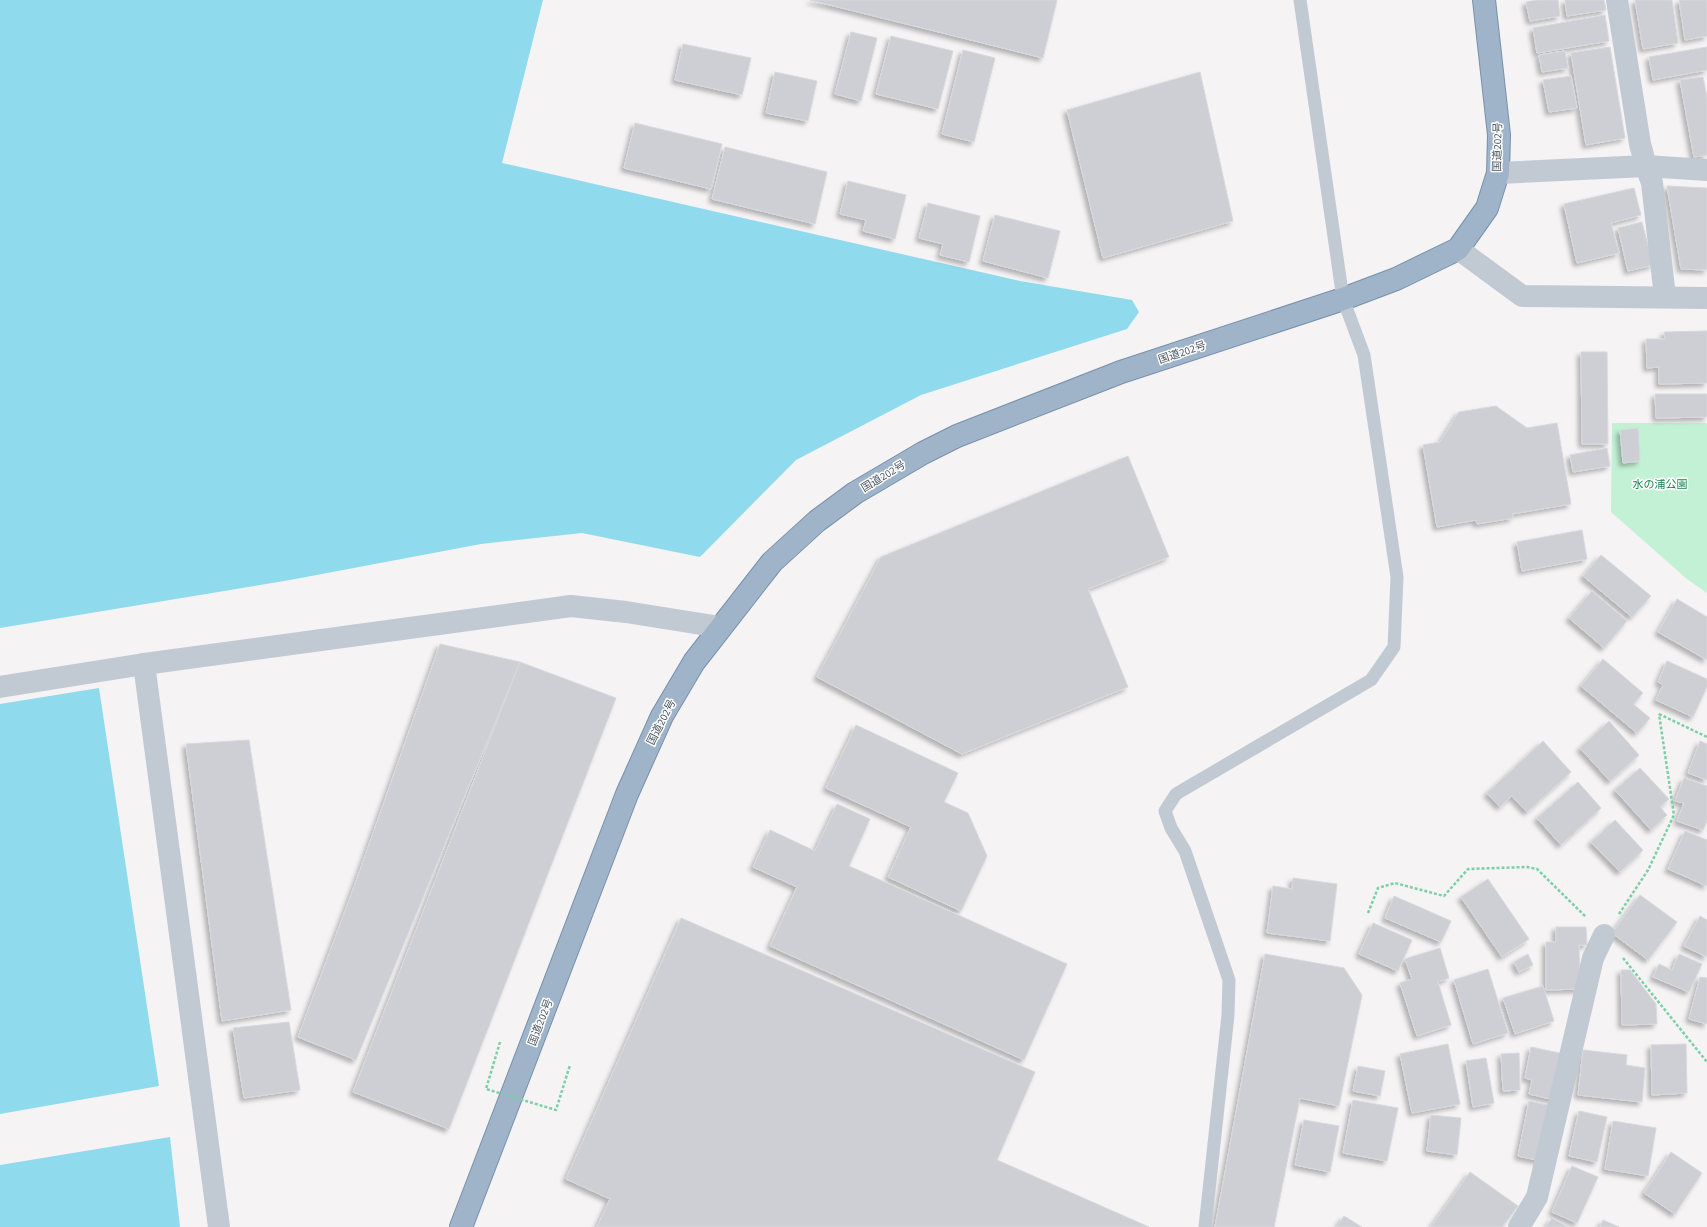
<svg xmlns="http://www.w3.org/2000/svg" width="1707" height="1227" font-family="'Source Sans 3','Noto Sans JP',sans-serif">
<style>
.green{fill:#c3f1d5}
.water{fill:#90daee}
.building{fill:#cdcfd5;stroke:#d7d9de;filter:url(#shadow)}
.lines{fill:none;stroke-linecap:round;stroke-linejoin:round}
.trunk-casing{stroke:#7690ad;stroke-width:24}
.path{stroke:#7ad0a6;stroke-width:2.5;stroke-dasharray:3 2;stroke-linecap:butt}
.service{stroke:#c1cad2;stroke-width:13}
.minor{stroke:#c1cad2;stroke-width:22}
.trunk{stroke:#9fb4c9;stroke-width:22}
.path-bridge{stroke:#7ad0a6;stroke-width:2.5;stroke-dasharray:3 2;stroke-linecap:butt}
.labels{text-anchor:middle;stroke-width:3;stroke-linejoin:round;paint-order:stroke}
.street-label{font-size:11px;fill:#4a5661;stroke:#fff}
.park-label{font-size:11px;fill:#17864f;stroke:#fff}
</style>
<defs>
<filter id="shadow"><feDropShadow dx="-3.5" dy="3.5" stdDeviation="2" flood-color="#0004"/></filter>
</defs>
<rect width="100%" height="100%" fill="#f5f3f3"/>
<!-- green -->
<polygon class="green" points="1612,423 1707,423 1707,593 1687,579 1611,512"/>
<!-- water -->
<g class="water">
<polygon points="0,0 543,0 502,163 1020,281 1132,300 1139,312 1127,329 921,395 796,460 700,557 582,533 481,544 290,580 0,628"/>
<polygon points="99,688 159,1086 0,1114 0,704"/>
<polygon points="170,1137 180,1227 0,1227 0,1165"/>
</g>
<!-- building -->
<g class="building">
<polygon points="810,0 1057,0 1043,58"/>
<polygon points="1537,0 1558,0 1560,16 1530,21 1526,2"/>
<polygon points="1565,0 1604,0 1606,10 1567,16"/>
<polygon points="1635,0 1672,0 1678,43 1643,49"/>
<polygon points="1679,0 1707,0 1707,36 1685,40"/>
<polygon points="1605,15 1609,41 1537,53 1533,28"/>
<polygon points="851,32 877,38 861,101 835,94"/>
<polygon points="891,36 953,51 938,109 876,94"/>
<polygon points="683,44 751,58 742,95 675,80"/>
<polygon points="1610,47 1625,138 1586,145 1571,53"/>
<polygon points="1707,47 1707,70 1653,80 1649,57"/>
<polygon points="963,50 995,58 974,142 942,134"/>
<polygon points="1565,51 1568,68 1542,72 1539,55"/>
<polygon points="775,72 817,81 808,121 766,113"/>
<polygon points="1200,72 1233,221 1103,258 1067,110"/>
<polygon points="1571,76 1577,108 1549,112 1543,80"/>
<polygon points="1703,77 1707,97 1707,155 1694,157 1680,80"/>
<polygon points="635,123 722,144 711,189 624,168"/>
<polygon points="725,147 827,172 815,224 712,199"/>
<polygon points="848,181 906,195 895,239 863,231 866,220 840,214"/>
<polygon points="1667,186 1707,188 1707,270 1681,269"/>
<polygon points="1634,188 1641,215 1611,223 1619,253 1577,263 1564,204"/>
<polygon points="928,203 980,216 969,262 940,255 943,244 919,238"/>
<polygon points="995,215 1060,231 1048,278 983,261"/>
<polygon points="1642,222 1653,265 1628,271 1618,228"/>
<polygon points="1707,331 1707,383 1659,384 1659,367 1647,368 1646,339 1665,339 1664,332"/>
<polygon points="1581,352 1607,352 1608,444 1582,444"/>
<polygon points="1655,394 1707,394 1707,417 1656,418"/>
<polygon points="1496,406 1527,428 1557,423 1571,504 1512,514 1513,518 1477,524 1476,520 1437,527 1423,445 1440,442 1459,412"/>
<polygon points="1638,428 1640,461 1623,463 1620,430"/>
<polygon points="1607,448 1610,466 1573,472 1570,455"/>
<polygon points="1128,456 1169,557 1088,589 1128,687 962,754 817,677 881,557"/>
<polygon points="1582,530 1587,559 1522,571 1517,542"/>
<polygon points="1601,555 1651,596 1632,617 1583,576"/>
<polygon points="1592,591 1627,621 1604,648 1569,618"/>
<polygon points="1677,599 1707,617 1707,660 1658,632"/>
<polygon points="440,644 520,662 356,1060 298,1037 354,887"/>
<polygon points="1603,659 1643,693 1633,704 1650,718 1637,733 1581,686"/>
<polygon points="1667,661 1707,679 1707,687 1693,717 1656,700 1663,685 1658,682"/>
<polygon points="520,662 616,698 449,1129 353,1092"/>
<polygon points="1609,721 1639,755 1610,781 1580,748"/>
<polygon points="856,725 958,773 944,802 968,813 987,856 961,911 888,877 911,827 826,788"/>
<polygon points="249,740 291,1010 222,1021 186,744"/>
<polygon points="1543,741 1571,772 1527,812 1512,796 1500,807 1487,793"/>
<polygon points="1700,741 1707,744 1707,780 1688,773"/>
<polygon points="1640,768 1669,799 1660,807 1667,815 1651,830 1615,790"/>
<polygon points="1684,778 1707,786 1707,821 1703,830 1677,821 1684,803 1675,801"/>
<polygon points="1578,782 1601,808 1561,845 1537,818"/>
<polygon points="837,804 870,819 849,866 1067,964 1024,1060 770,946 797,887 753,867 770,830 815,851"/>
<polygon points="1615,820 1643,850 1620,872 1591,842"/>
<polygon points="1685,831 1707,840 1707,886 1668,869"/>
<polygon points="1293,878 1337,884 1330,941 1267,933 1273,886 1292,889"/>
<polygon points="1488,879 1529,939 1502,957 1461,897"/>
<polygon points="1640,895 1677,922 1648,960 1612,933"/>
<polygon points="1394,896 1451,921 1441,942 1385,918"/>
<polygon points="1700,916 1707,920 1707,957 1684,946"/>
<polygon points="681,918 1035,1072 997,1160 1149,1227 597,1227 610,1199 566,1179"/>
<polygon points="1373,923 1412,940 1398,971 1359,954"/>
<polygon points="1556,927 1586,927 1587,945 1579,945 1580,989 1546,990 1546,942 1556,942"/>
<polygon points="1440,948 1449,978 1438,982 1451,1025 1417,1036 1400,983 1412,979 1405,959"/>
<polygon points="1265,954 1344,968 1362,995 1339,1106 1300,1098 1274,1227 1215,1227"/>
<polygon points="1528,954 1533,965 1519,972 1514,962"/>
<polygon points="1679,954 1702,964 1689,992 1653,977 1659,964 1672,970"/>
<polygon points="1488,969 1508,1033 1473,1044 1454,980"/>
<polygon points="1621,970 1630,970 1656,1004 1657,1024 1622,1025"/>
<polygon points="1700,977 1707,978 1707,1024 1689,1019"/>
<polygon points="1543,986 1554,1021 1515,1034 1503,998"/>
<polygon points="289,1022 300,1090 244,1098 233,1028"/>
<polygon points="1448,1044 1460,1104 1412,1113 1400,1054"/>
<polygon points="1686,1044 1687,1093 1652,1095 1651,1045"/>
<polygon points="1531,1047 1564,1054 1555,1100 1529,1094 1532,1080 1525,1078"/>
<polygon points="1583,1050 1627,1055 1626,1065 1645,1068 1642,1102 1578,1095"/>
<polygon points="1519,1053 1520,1090 1503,1091 1501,1054"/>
<polygon points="1486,1058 1494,1103 1473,1107 1466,1061"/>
<polygon points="1358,1066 1385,1071 1380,1096 1353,1091"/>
<polygon points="1353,1100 1398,1108 1387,1161 1343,1153"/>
<polygon points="1529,1101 1552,1106 1541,1161 1518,1156"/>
<polygon points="1579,1111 1607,1117 1597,1162 1569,1156"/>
<polygon points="1431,1115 1461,1118 1457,1155 1427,1151"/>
<polygon points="1304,1120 1339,1126 1330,1172 1295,1165"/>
<polygon points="1613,1121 1656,1128 1648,1176 1605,1169"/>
<polygon points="1671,1152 1702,1173 1675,1214 1644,1193"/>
<polygon points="1572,1166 1598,1177 1577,1223 1552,1212"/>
<polygon points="1470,1172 1518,1206 1502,1227 1431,1227"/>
<polygon points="1344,1216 1362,1227 1337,1227"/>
<polygon points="1552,1218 1568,1227 1546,1227"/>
<polygon points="1603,1220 1619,1227 1600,1227"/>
</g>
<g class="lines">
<defs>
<polyline id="trunk" points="461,1227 627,794 662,716 694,662 772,562 817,521 855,493 923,453 957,436 1121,372 1343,299 1396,279 1458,249 1487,208 1498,173 1499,135 1484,0"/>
</defs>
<!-- trunk casing -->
<use href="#trunk" class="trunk-casing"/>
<!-- path -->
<g class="path">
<polyline points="1659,714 1707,737"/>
<polyline points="1368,913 1378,888 1395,883 1444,896 1468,869 1527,867 1537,869 1586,917"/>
<polyline points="1619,914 1648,870 1674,815 1659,714"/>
<polyline points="1623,958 1707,1062"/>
</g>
<!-- service -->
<polyline class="service" points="1205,1227 1228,1015 1229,980 1185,851 1171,828 1165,811 1176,794 1371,680 1394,647 1397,577 1364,355 1343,299 1300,0"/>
<!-- minor -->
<g class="minor">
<polyline points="1498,173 1646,166 1640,144 1617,0"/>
<polyline points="1458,249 1522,296 1707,298"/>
<polyline points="1665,297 1652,183 1646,166 1707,170"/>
<polyline points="144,664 219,1227"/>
<polyline points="0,687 144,664 571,606 626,612 720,627"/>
<polyline points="1519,1227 1537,1197 1593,958 1604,935"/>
</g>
<!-- trunk -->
<use href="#trunk" class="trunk"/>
<!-- path-bridge -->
<polyline class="path-bridge" points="500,1042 486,1089 556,1110 570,1065"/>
</g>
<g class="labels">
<!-- street labels -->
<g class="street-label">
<text transform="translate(1497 147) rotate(-89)" y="4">国道202号</text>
<text transform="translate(1182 352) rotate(-18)" y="4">国道202号</text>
<text transform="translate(883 476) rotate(-31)" y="4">国道202号</text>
<text transform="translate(661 722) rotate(-63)" y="4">国道202号</text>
<text transform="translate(540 1022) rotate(-69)" y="4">国道202号</text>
</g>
<!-- park labels -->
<g class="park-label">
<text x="1660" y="488">水の浦公園</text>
</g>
</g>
</svg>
